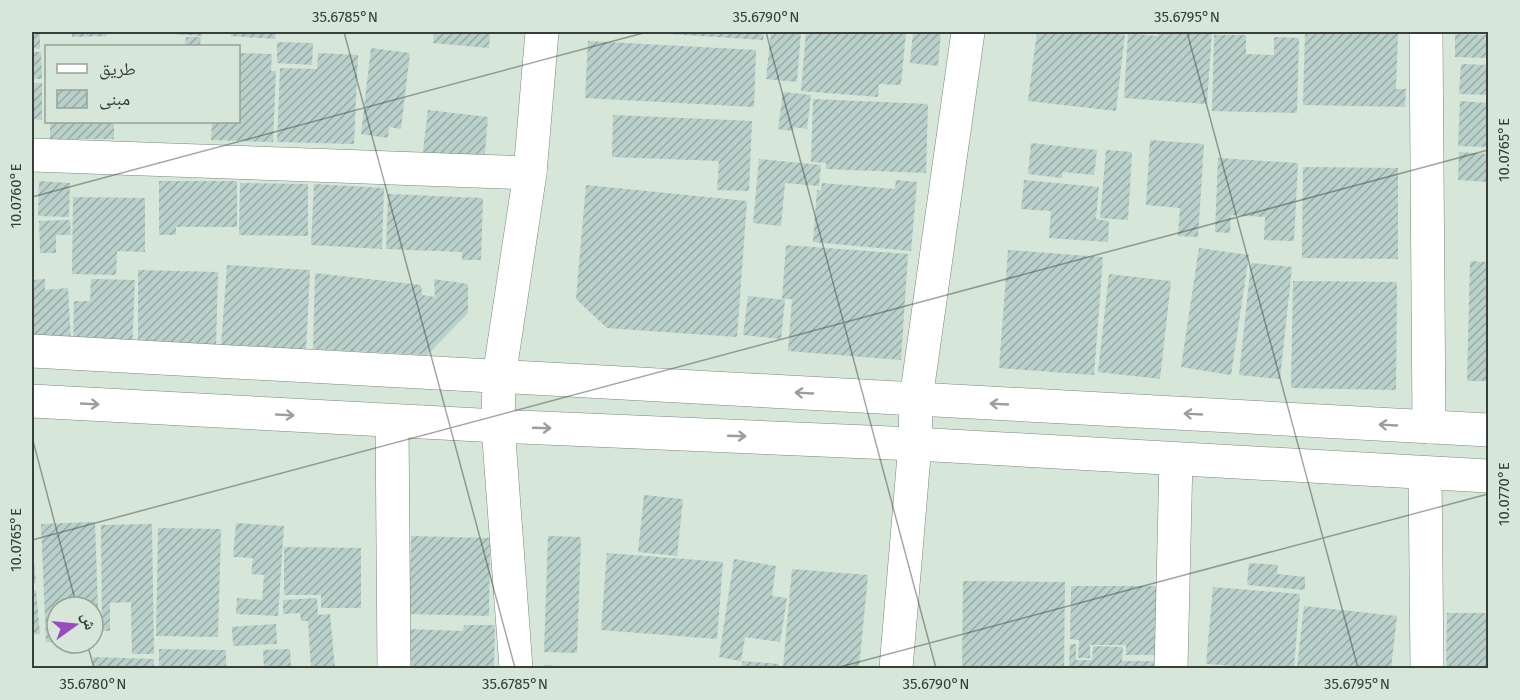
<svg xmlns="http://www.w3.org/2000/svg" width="1520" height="700" font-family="'Fira Sans','Noto Naskh Arabic',sans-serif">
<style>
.building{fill:url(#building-hatch)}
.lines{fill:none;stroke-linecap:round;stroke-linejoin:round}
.minor-casing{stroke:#7a887b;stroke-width:34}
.minor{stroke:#fff;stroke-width:33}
.oneway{stroke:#9c9e9c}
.ticks{fill:none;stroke:#383e39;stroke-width:1.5;stroke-opacity:0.45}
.neatline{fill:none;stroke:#383e39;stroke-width:2}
.ticks-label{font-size:15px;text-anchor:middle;fill:#383e39}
</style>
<defs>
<pattern id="building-hatch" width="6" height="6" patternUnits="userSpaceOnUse" patternTransform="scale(1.5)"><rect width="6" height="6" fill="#b9d0cb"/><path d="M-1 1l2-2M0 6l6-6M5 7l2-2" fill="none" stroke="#97aaa6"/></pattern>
</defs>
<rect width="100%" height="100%" fill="#d6e6d8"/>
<!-- building -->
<g class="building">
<polygon points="32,32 40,32 40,49 32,48"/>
<polygon points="72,32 107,32 107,36 72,37"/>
<polygon points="172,32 203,32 202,36 172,34"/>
<polygon points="231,32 276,32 275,39 231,36"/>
<polygon points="434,32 490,32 489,48 433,43"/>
<polygon points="653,32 764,32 763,40 653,33"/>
<polygon points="771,32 801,32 797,82 766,79"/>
<polygon points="806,32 906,32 901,85 879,84 878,97 801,91"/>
<polygon points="913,32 941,32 938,66 910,63"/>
<polygon points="1037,32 1105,32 1125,34 1116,111 1028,101"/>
<polygon points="1158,32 1212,32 1207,104 1124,98 1128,33 1158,36"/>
<polygon points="1305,32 1398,32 1396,89 1406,89 1405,107 1303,105"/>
<polygon points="1455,34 1488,35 1488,58 1455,57"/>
<polygon points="1214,35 1246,35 1246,54 1274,55 1274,37 1299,38 1297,113 1212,111"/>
<polygon points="186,37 201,37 200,46 185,46"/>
<polygon points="588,41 756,50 754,107 585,98"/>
<polygon points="277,42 313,43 312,65 277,63"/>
<polygon points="371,48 410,53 401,129 389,127 388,138 361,134"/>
<polygon points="32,52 41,52 42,79 32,79"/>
<polygon points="238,53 272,54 271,71 276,71 273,142 211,140 212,122 238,122"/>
<polygon points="318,53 358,55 354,144 277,142 280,68 317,69"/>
<polygon points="1461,64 1488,65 1488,95 1459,94"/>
<polygon points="32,83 42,83 42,120 32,119"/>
<polygon points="783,92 811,95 807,129 794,127 793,131 778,129"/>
<polygon points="813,99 928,104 926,173 826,169 826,163 811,162"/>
<polygon points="1460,101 1488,103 1488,147 1458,146"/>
<polygon points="428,110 488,117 484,165 422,159"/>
<polygon points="613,115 752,121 749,191 717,190 719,161 612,157"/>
<rect x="50" y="122" width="64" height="17"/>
<polygon points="1150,140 1204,144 1198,237 1178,236 1180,208 1146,205"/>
<polygon points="1031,143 1097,150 1094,175 1063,172 1062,178 1028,174"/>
<polygon points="1106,150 1132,152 1128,220 1100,218"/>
<polygon points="1459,152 1488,154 1488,182 1458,180"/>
<polygon points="1218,158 1298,163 1294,241 1264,240 1265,217 1231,215 1230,233 1215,232"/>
<polygon points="759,159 821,165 819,186 785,183 781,226 753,223"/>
<polygon points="1303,167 1398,168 1398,259 1302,258"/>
<polygon points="896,180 917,182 911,251 813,242 817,190 821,190 822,183 895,189"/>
<polygon points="1024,180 1099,187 1096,219 1109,221 1108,242 1049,238 1051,211 1021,209"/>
<polygon points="39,181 70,183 69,217 38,216"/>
<polygon points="159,181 237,181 237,227 176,227 176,235 159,235"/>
<polygon points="240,183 308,184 308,236 239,235"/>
<polygon points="314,184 384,188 382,249 311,245"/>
<polygon points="586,185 747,201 737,337 607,328 576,299"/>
<polygon points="388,194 483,198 481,260 462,260 462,252 386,249"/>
<polygon points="73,197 145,198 145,252 117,251 116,275 72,274"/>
<polygon points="70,220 71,235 56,235 56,253 40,253 39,221"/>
<polygon points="786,245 908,254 901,360 788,351 792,299 782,299"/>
<polygon points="1199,248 1249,255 1231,375 1181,367"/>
<polygon points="1008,250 1103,257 1094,375 999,368"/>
<polygon points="1470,261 1488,262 1488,381 1467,381"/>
<polygon points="1251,263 1292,267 1280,379 1239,375"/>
<polygon points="227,265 310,270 306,351 221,346"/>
<polygon points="138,270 218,272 216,347 138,345"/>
<polygon points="315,273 421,285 422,295 435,297 434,279 468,284 468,313 427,355 313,349"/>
<polygon points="1109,274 1171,281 1160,379 1098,372"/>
<polygon points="45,279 45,290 68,288 71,341 32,343 32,280"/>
<polygon points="91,279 135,280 132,350 73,348 74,301 90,301"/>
<polygon points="1293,281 1397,282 1396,390 1291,388"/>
<polygon points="748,296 785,300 781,339 743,335"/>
<polygon points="644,495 683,499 677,556 638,552"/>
<polygon points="95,522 99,640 93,640 93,607 57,607 57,642 46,642 41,524"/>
<polygon points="236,523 284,526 278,616 236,614 237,598 262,600 264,575 251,574 253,558 233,557"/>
<polygon points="152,524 154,654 132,654 131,602 110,603 110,631 102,631 101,525"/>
<polygon points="158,528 221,529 218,637 156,636"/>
<polygon points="411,536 490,538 489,616 409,614"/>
<polygon points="548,536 581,537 577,653 544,652"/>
<polygon points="284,547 361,548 361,608 321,608 321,595 284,595"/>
<polygon points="32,549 33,549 36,583 32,584"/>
<polygon points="607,553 723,562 717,639 601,630"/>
<polygon points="734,559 776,566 772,596 787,598 780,642 745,637 741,661 719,657"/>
<polygon points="1249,563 1278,565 1277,574 1305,577 1305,590 1247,585"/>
<polygon points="792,569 868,575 859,668 783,668"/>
<polygon points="963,581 1065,582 1064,668 962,668"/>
<polygon points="1071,586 1160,586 1159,655 1126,655 1126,645 1090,645 1090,658 1078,658 1079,640 1070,639"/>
<polygon points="1213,587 1300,594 1294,668 1263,668 1206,664"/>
<polygon points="36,590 40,634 32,635 32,591"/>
<polygon points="317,598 318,615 330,614 335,668 311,668 308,621 301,621 300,613 283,614 283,600"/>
<polygon points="1304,606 1397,616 1391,668 1297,668"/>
<polygon points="1447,613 1488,613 1488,668 1446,668"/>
<polygon points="276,624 277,644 233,646 232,627"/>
<polygon points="464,625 495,625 494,668 408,668 408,629 463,631"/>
<polygon points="1070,644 1076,644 1076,660 1092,660 1093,646 1123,647 1122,661 1160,661 1160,668 1069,668"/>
<polygon points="159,649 226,650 226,668 159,668"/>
<polygon points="290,649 291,668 264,668 263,650"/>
<polygon points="93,657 154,659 154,668 93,668"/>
<polygon points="742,661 779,664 779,668 742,668"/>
<polygon points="544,665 569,667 569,668 543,668"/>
</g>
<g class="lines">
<defs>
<g id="minor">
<polyline points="1426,32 1429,427"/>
<polyline points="32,155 530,173"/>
<polyline points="32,351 1488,430"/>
<polyline points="32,401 498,426 915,444 1488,476"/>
<polyline points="392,421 394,668"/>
<polyline points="1425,473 1427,668"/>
<polyline points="516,668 498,426 499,377 530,173 542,32"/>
<polyline points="896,668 915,444 916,399 968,32"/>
<polyline points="1171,668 1176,459"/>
</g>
</defs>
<!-- minor casing -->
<use href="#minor" class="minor-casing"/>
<!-- minor -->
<use href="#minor" class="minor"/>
</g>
<!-- one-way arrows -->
<defs><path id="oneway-shaft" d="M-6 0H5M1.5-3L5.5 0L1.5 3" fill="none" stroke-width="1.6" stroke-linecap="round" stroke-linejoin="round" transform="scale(1.5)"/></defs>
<g class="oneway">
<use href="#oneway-shaft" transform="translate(804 393) rotate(-177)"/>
<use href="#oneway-shaft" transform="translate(90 404) rotate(3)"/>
<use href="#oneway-shaft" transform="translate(999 404) rotate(-177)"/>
<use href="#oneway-shaft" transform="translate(1193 414) rotate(-177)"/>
<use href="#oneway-shaft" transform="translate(285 415) rotate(3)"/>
<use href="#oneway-shaft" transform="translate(1388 425) rotate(-177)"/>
<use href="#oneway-shaft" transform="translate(542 428) rotate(2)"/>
<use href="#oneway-shaft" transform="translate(737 436) rotate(2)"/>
</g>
<!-- ticks -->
<path class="ticks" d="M344 32 515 668M766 32 936 668M1187 32 1358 668M32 197 647 32M32 437 77 607M32 540 1488 150M87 643 94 668M836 668 1488 494"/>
<!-- border -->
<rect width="1520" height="700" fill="none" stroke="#d6e6d8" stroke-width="66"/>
<!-- legend -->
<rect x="45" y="45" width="195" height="78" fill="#d6e6d8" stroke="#97a398" stroke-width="1.5"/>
<rect x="57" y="64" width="30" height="9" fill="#ffffff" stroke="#97a398" stroke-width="1.5"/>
<text x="99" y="75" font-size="18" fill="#383e39">طريق</text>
<rect x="57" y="90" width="30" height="18" fill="url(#building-hatch)" stroke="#97a398" stroke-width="1.5"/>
<text x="99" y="105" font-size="18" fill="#383e39">مبنى</text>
<!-- north arrow -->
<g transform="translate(75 625) rotate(75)"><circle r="28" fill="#d6e6d8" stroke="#97a398" stroke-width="1.5"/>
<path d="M0-4.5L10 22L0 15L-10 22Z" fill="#984cbe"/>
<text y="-9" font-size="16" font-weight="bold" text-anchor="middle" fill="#383e39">ش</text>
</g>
<rect x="33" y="33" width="1454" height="634" class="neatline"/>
<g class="ticks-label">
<text x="345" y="22">35.6785°N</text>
<text x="766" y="22">35.6790°N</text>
<text x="1187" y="22">35.6795°N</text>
<text transform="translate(1504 150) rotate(-90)" y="5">10.0765°E</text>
<text transform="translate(16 196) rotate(-90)" y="5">10.0760°E</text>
<text transform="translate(1504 494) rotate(-90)" y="5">10.0770°E</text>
<text transform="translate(16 540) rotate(-90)" y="5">10.0765°E</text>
<text x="93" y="689">35.6780°N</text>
<text x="515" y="689">35.6785°N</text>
<text x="936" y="689">35.6790°N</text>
<text x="1357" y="689">35.6795°N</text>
</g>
</svg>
